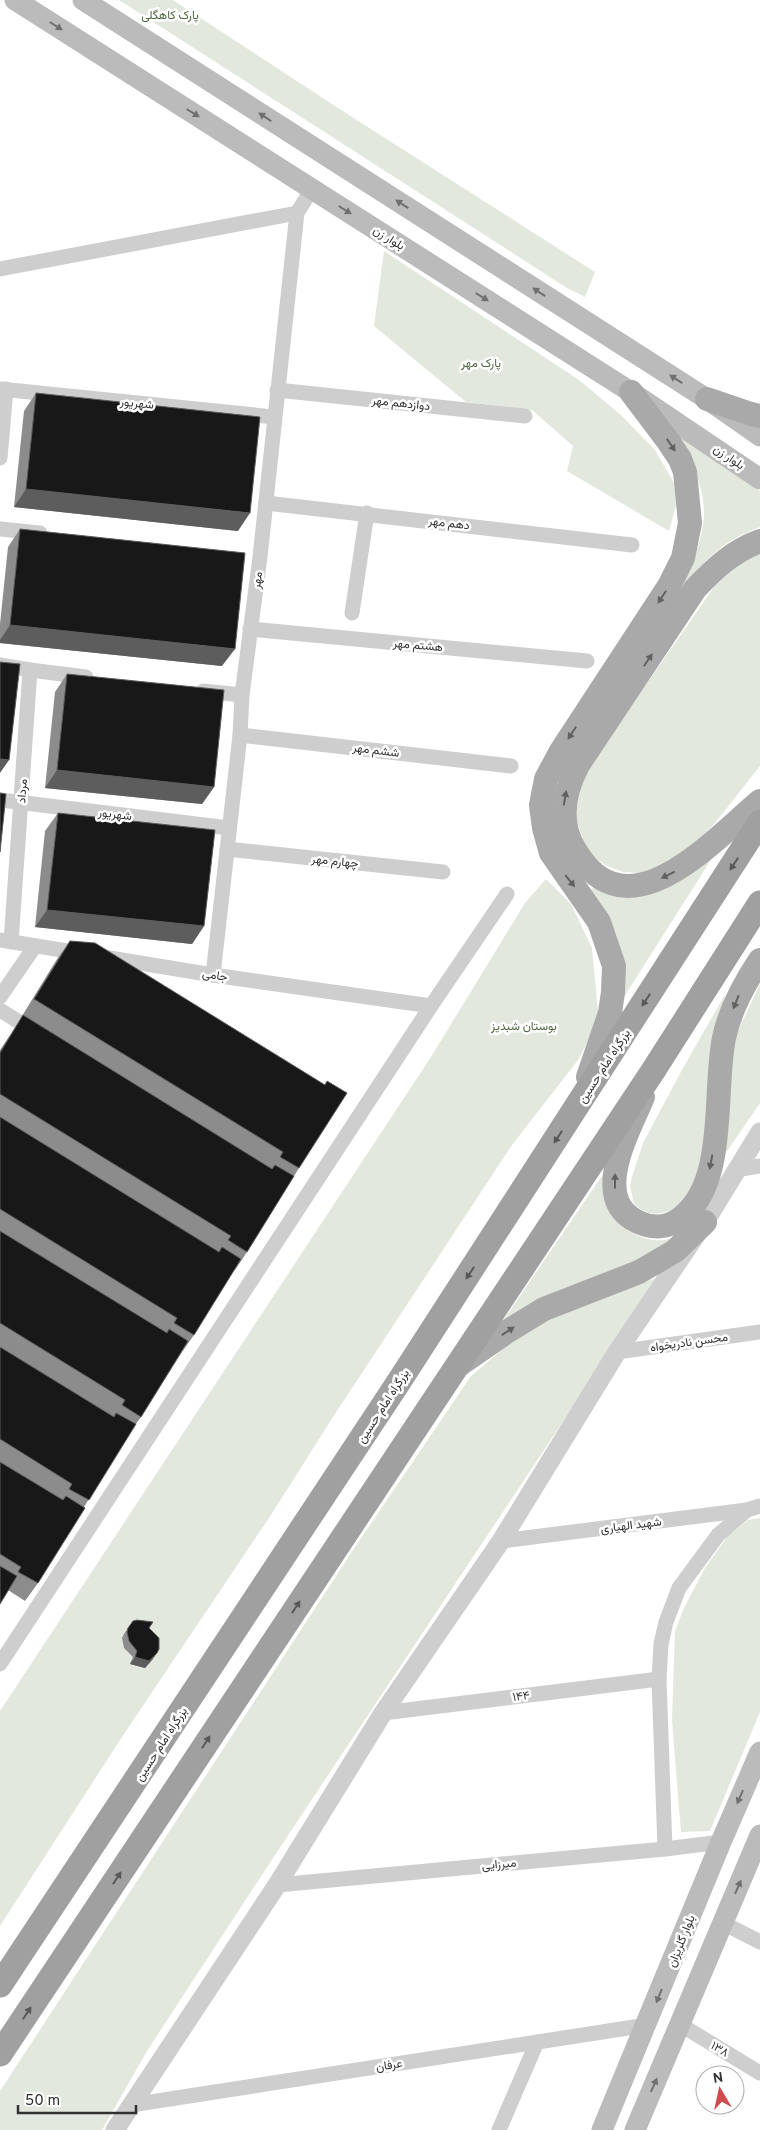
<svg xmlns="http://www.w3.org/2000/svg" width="760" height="2130" font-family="Overpass,Vazirmatn,sans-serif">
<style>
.green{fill:#e3e8de}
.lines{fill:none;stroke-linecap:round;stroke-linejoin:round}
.minor{stroke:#cecece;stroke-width:15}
.tertiary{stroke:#cecece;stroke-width:19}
.secondary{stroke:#bbb;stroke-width:21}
.primary{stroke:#a9a9a9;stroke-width:24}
.trunk{stroke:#a0a0a0;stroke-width:25}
.wall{fill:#8c8c8c}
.shaded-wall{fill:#5d5d5d}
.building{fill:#181818;stroke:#5d5d5d}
.oneway{fill:#6f6f6f}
.oneway2{fill:#616161}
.oneway3{fill:#585858}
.labels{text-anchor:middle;stroke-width:5;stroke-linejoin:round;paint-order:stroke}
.park-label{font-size:12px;fill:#526743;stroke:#fff}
.street-label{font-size:12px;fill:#313131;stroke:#fff}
</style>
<rect width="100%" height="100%" fill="#fff"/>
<!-- green -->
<g class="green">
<polygon points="119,0 173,0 338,108 595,272 585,297 567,288"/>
<polygon points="384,251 579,380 621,415 655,450 674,483 676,505 669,531 567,471 573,446 532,410 466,402 374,326"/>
<path d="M678 436 760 491V527C721 542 708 557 682 588 711 519 713 503 678 436Z"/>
<polygon points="760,553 760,766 715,823 699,840 669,863 640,873 623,872 605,865 592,856 585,844 576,820 575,808 586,771 714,587 735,567"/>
<path d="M714 855 624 997C621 950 619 929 590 890L593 888 616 896 644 895Z"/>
<polygon points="546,879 571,904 592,948 598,1012 591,1035 578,1060 512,1145 331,1420 271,1515 122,1737 0,1926 0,1711 431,1057 525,903"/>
<polygon points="760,984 760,1103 719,1163 732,1044"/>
<path d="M726 993C722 1006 717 1020 715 1034 708 1082 711 1134 696 1181 691 1195 679 1209 665 1212 652 1216 643 1212 634 1204L630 1186 632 1177 643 1143 683 1068Z"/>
<path d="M606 1170C606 1180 604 1192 606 1201 609 1222 636 1239 655 1240 664 1241 671 1239 678 1236L677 1243 588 1282 562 1289 543 1297 502 1322Z"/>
<polygon points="659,1277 275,1855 147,2051 102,2130 0,2130 0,2091 353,1550 471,1376 536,1321"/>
<polygon points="760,1518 760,1712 710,1831 681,1832 672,1720 675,1631 684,1608 705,1568 727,1537 748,1520"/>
</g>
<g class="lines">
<!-- minor -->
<g class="minor">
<polyline points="0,269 297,213"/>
<polyline points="0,389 274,417"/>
<polyline points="277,390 525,416"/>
<polyline points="0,458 6,389"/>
<polyline points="266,503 632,545"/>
<polyline points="0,529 40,533"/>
<polyline points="352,613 367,513"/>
<polyline points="250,629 587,661"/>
<polyline points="0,665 30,670 11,942"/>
<polyline points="30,670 86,677"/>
<polyline points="203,691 242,695"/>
<polyline points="240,735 511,766"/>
<polyline points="0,800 229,828"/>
<polyline points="227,849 443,872"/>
<polyline points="0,940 213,975 431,1006"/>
<polyline points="213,975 240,735 242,695 260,557 297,213 312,189"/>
<polyline points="0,997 35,946"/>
<polyline points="0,1010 35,1032"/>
<polyline points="736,1170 760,1166"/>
<polyline points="617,1352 760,1332"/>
<polyline points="501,1541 747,1510 760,1506"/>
<polyline points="0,1664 431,1006 507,894"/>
<polyline points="383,1713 659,1679"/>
<polyline points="665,1849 659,1679 661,1644 666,1622 679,1588 718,1535 747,1510"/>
<polyline points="277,1885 665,1849 721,1842"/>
<polyline points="723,1923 760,1942"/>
<polyline points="681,2025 760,2073"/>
<polyline points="131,2105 647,2025"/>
<polyline points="499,2130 537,2042"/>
</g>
<!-- tertiary -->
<polyline class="tertiary" points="115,2130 277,1885 383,1713 501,1541 617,1352 705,1222 760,1132"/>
<!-- secondary -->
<g class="secondary">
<polyline points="15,0 631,392 760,479"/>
<polyline points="83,0 707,399 760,436"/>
<polyline points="602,2130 721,1842 760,1752"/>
<polyline points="635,2130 760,1835"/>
</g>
<!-- primary -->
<g class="primary">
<polyline points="707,399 751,414 760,416"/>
<path d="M760 541C733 551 715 568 695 589L578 765C564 792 558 821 574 848 626 940 712 841 760 801"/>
<polyline points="588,1077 610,1013 613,992 614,966 599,922 551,853 544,828 541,805 546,779 561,751 669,586 683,558 690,523 685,472 680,459 668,441 631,392"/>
<path d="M643 1097C629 1131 589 1199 638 1222 653 1229 668 1228 681 1218 728 1183 713 1091 724 1038 730 1009 744 984 760 960"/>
<polyline points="459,1365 508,1331 544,1309 639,1272 675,1251 705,1222"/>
</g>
<!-- trunk -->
<g class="trunk">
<polyline points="0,1985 400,1380 760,822"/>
<polyline points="0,2054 653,1071 760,903"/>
</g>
</g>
<!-- wall -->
<g class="wall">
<polygon points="36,393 238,531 14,507 24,411"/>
<polygon points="20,529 222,666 0,643 0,624 8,547"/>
<polygon points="67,674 214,787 202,804 45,788 55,692"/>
<polygon points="58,813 204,926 192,944 35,927 45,831"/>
<polygon points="70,941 299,1168 247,1252 235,1270 234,1269 194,1335 182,1352 141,1417 133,1428 84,1507 38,1583 25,1601 8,1590 0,1604 0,1050 22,1017 22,1016 57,959"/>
<polygon points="133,1621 149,1628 157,1653 152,1660 145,1668 130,1664 133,1657 124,1648 122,1638 124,1634"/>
</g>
<!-- shaded-wall -->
<g class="shaded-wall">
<polygon points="26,489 250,513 238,531 14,507"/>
<polygon points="10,625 235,649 222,666 0,643 0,640"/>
<polygon points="0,759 9,760 0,773"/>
<polygon points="57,770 214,787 202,804 45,788"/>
<polygon points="47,910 204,926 192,944 35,927"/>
<polygon points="157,1653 152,1660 145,1668 130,1664 135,1657"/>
</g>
<!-- building -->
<g class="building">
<polygon points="36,393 260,417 250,513 26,489"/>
<polygon points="20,529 245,553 235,649 10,625"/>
<polygon points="0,662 20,664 9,760 0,759"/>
<polygon points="67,674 224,690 214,787 57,770"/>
<polygon points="0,793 6,794 0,852"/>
<polygon points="58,813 215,830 204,926 47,910"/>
<polygon points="70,941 95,943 325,1085 327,1081 347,1093 299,1168 280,1157 283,1152 34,999"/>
<polygon points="23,1015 272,1169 275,1165 294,1176 247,1252 228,1240 231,1236 0,1094 0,1053"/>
<polygon points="0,1117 219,1252 222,1247 241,1259 194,1335 174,1323 177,1318 0,1209"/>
<polygon points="0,1231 167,1333 169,1329 188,1341 141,1417 122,1405 125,1400 0,1323"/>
<polygon points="0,1347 114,1417 116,1413 136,1424 89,1500 69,1489 72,1484 0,1439"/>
<polygon points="0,1462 63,1500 66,1496 85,1508 38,1583 18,1572 21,1567 0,1554"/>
<polygon points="0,1566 17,1576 0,1604"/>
<polygon points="137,1620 153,1622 149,1628 159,1638 159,1649 157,1653 149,1661 135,1657 137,1651 129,1641 127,1632 128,1628 133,1621"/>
</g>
<!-- one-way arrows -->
<defs><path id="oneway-solid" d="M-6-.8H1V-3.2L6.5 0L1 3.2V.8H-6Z" transform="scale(1.25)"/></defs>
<g class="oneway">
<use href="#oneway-solid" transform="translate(56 26) rotate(32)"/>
<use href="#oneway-solid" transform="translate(193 113) rotate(32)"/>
<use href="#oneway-solid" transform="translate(265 117) rotate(-147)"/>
<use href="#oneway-solid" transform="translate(402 204) rotate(-147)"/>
<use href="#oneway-solid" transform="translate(345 210) rotate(32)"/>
<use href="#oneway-solid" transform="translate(539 292) rotate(-147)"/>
<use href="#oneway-solid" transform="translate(482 297) rotate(32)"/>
<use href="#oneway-solid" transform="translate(676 379) rotate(-147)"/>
<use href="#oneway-solid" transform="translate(740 1797) rotate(114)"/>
<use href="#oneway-solid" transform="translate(738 1887) rotate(-67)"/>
<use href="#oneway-solid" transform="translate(659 1996) rotate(112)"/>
<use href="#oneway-solid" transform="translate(654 2085) rotate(-66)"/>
</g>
<g class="oneway2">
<use href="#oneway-solid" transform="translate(671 445) rotate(56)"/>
<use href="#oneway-solid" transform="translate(662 597) rotate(123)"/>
<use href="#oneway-solid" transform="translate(648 660) rotate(-56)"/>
<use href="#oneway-solid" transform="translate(572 733) rotate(123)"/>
<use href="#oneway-solid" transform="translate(565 798) rotate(-80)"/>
<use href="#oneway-solid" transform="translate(668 875) rotate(154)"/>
<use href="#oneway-solid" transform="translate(570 881) rotate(51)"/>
<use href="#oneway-solid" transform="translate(736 1002) rotate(112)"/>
<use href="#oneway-solid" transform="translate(711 1162) rotate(101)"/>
<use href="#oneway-solid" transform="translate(615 1181) rotate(-90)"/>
<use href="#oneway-solid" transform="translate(508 1331) rotate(-33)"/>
</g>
<g class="oneway3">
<use href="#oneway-solid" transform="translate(734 864) rotate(123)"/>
<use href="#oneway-solid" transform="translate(646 1000) rotate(123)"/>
<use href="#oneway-solid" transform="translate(558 1137) rotate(123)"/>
<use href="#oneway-solid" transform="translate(470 1273) rotate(124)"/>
<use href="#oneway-solid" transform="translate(296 1607) rotate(-57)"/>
<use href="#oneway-solid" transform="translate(206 1742) rotate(-57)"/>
<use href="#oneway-solid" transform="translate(117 1878) rotate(-57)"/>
<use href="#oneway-solid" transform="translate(27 2013) rotate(-57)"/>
</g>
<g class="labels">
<!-- park labels -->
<g class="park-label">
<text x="170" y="19">پارک کاهگلی</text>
<text x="481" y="367">پارک مهر</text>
<text x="524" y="1030">بوستان شبدیز</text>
</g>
<!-- street labels -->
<g class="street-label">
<text transform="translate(389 238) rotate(32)" y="4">بلوار زن</text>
<text transform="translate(137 403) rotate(6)" y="4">شهریور</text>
<text transform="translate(401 403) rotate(6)" y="4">دوازدهم مهر</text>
<text transform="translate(729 457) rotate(34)" y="4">بلوار زن</text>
<text transform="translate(449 523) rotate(7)" y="4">دهم مهر</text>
<text transform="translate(257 580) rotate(-82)" y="4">مهر</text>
<text transform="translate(418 645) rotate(5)" y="4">هشتم مهر</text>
<text transform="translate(376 750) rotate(7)" y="4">ششم مهر</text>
<text transform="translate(22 791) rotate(-86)" y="4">مرداد</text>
<text transform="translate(115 814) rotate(7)" y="4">شهریور</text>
<text transform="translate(335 861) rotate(6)" y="4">چهارم مهر</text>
<text transform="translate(215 975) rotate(9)" y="4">جامی</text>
<text transform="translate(604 1066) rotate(-57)" y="4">بزرگراه امام حسین</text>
<text transform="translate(689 1342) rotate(-8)" y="4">محسن نادریخواه</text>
<text transform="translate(383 1406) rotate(-57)" y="4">بزرگراه امام حسین</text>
<text transform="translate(631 1525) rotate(-7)" y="4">شهید الهیاری</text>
<text transform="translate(521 1696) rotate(-7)" y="4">۱۴۴</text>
<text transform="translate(161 1744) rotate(-57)" y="4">بزرگراه امام حسین</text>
<text transform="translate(499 1864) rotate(-5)" y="4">میرزایی</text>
<text transform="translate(681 1941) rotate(-68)" y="4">بلوار گلریزان</text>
<text transform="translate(720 2049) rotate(31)" y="4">۱۳۸</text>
<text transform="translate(389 2065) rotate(-9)" y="4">عرفان</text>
</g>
</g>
<!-- north arrow -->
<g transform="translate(720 2090) rotate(351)"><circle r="24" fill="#ffffff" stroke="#adadad"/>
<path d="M0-4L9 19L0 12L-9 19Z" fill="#cf4b4d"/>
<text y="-8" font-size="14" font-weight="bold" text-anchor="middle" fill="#313131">N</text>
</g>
<!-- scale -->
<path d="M18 2105v8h118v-8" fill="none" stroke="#313131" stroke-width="2.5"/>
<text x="25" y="2105" font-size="15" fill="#313131" stroke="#ffffff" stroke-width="4" paint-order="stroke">50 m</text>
</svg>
